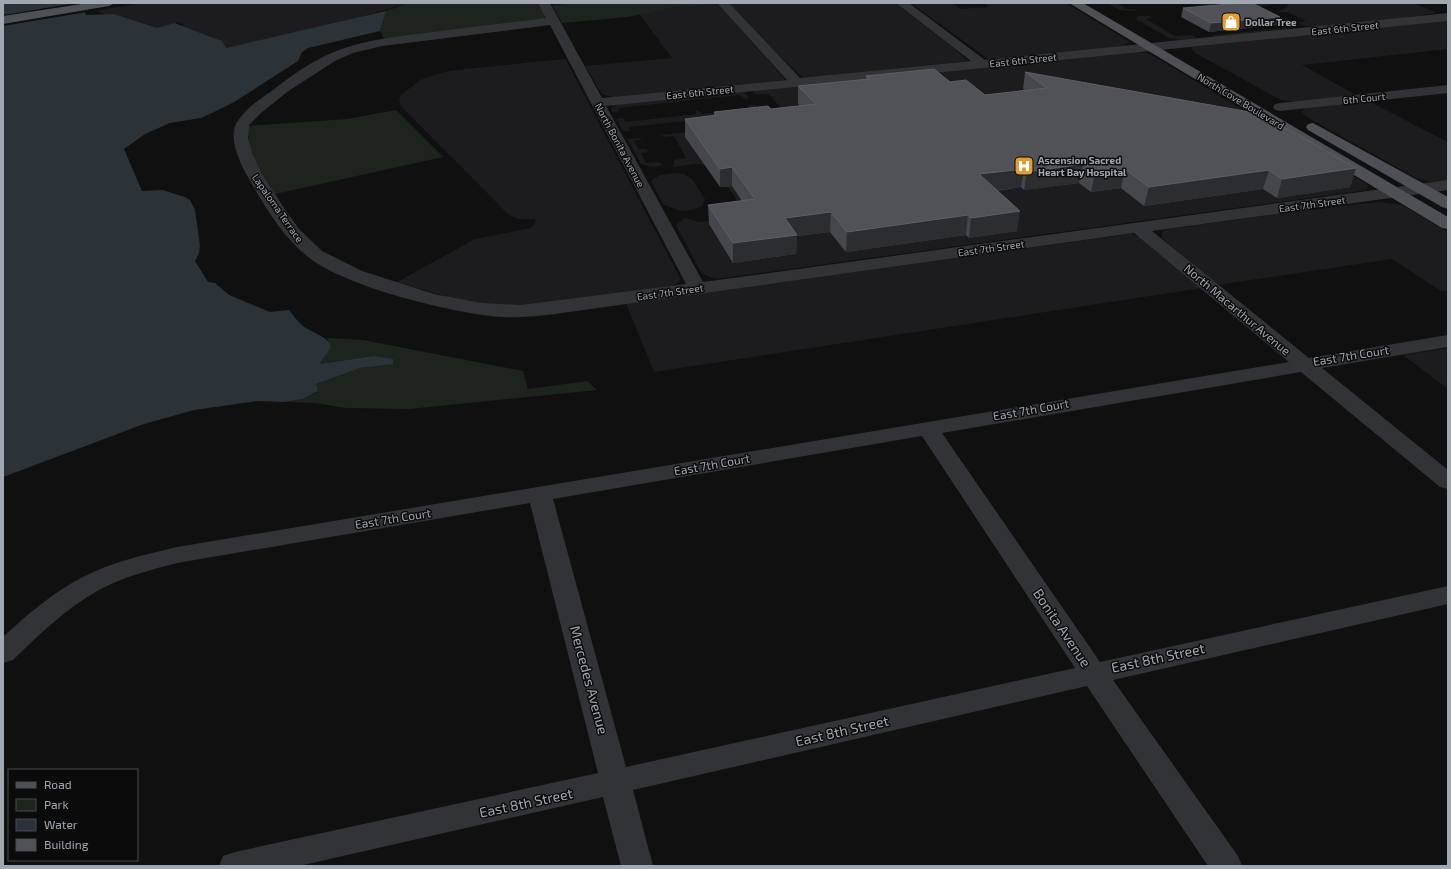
<svg xmlns="http://www.w3.org/2000/svg" width="1451" height="869" font-family="'Exo 2',sans-serif">
<style>
.built{fill:#1c1c1e}
.green{fill:#1d241d}
.water{fill:#2b3339}
.pier{fill:#101011}
.lines{fill:none;stroke-linecap:round;stroke-linejoin:round}
.minor{fill:#323336;fill-rule:evenodd}
.major{fill:#4e5055;fill-rule:evenodd}
.wall{fill:#46474c}
.shaded-wall{fill:#2c2d30}
.building{fill:#505257;stroke:#5d5f65}
.labels{text-anchor:middle;stroke-width:3;stroke-linejoin:round;paint-order:stroke}
.far-poi-label{font-size:10px;font-weight:bold;fill:#a2a8b1;stroke:#0b0b0c;text-anchor:start}
.far-street-label{font-size:10px;fill:#a2a8b1;stroke:#0b0b0c}
.street-label{font-size:12px;fill:#a2a8b1;stroke:#0b0b0c}
.near-street-label{font-size:14px;fill:#a2a8b1;stroke:#0b0b0c}
</style>
<rect width="100%" height="100%" fill="#101011"/>
<!-- built -->
<g class="built">
<polygon points="139,3 409,3 340,23 226,48 213,37 179,26 185,25 178,22 157,28 114,14 107,15 95,11"/>
<polygon points="728,3 896,3 951,46 965,58 966,61 803,78 775,52"/>
<polygon points="911,3 952,3 961,9 989,7 984,3 1066,3 1130,42 1123,46 1051,55 988,59"/>
<polygon points="1107,3 1117,3 1127,9 1137,9 1137,10 1135,11 1120,10 1136,19 1138,16 1150,16 1152,18 1146,19 1175,36 1191,35 1196,37 1195,40 1217,38 1212,36 1214,35 1285,28 1291,29 1289,31 1321,28 1302,25 1298,23 1306,21 1287,12 1277,12 1286,8 1290,3 1412,3 1433,11 1434,13 1375,23 1287,32 1220,38 1185,41 1169,38"/>
<polygon points="1197,3 1276,3 1267,6 1215,11 1194,6 1200,5"/>
<polygon points="718,4 785,79 784,80 613,97 602,94 585,66 672,58 637,11"/>
<polygon points="1448,20 1448,49 1302,65 1358,96 1294,102 1281,100 1195,53 1191,48 1193,47"/>
<polygon points="1133,52 1147,53 1155,57 1365,183 1368,185 1367,190 716,279 707,276 701,272 676,225 685,218 699,222 740,216 745,213 723,179 708,165 695,164 673,167 674,160 686,158 674,136 664,137 661,135 735,127 784,112 769,94 755,94 753,91 744,92 749,97 747,99 743,98 740,95 618,108 619,111 613,112 616,119 623,118 626,122 696,114 695,111 697,110 703,114 750,109 748,106 751,105 755,105 762,113 629,127 630,131 623,131 627,139 644,138 634,141 639,149 647,149 648,152 641,153 646,163 658,162 664,165 653,167 641,164 611,109 611,108 619,104"/>
<polygon points="563,59 566,60 680,278 679,282 672,286 525,307 488,305 448,297 397,282 475,239 531,228 536,221 535,219 519,219 509,215 401,106 399,101 401,95 420,80 448,71"/>
<polygon points="1368,101 1448,142 1448,181 1432,182 1414,177 1307,117 1302,112 1305,108"/>
<polygon points="673,173 684,174 692,179 705,199 702,206 691,210 681,211 664,205 651,181 660,175"/>
<polygon points="1378,202 1402,205 1448,232 1448,290 1441,291 1392,259 1217,285 1163,239 1161,234 1163,231 1171,229 1283,213"/>
<polygon points="1131,234 1139,237 1202,288 654,372 626,303"/>
<polygon points="1448,348 1448,389 1403,355"/>
</g>
<!-- green -->
<g class="green">
<polygon points="409,3 538,3 546,16 544,19 385,40 380,31 386,11"/>
<polygon points="581,3 716,3 717,4 669,8 628,17 562,23 552,5"/>
<path d="M396 110 443 157 275 194C260 172 249 153 247 126L347 119Z"/>
<path d="M327 338 363 340 523 371 528 389 587 381 597 390 409 409 346 408 316 403 284 402 303 399 318 392 316 384 360 368 393 363 373 356 320 364C325 353 334 350 327 338Z"/>
</g>
<!-- water -->
<path class="water" d="M3 3H81L86 15 114 14 157 28 174 23 222 41 226 48 386 11 380 31 308 48 302 52 298 61 234 102 212 113 201 118 170 123 145 134 124 149 142 191 162 190 185 197 190 200 195 210 200 246 199 253 195 261 208 282 215 283 229 295 270 312 289 310C293 315 298 322 303 326 309 331 334 339 330 348 328 354 322 358 320 364L373 356 393 359V364L360 368 316 384 318 391 303 399 284 402 258 401 194 410 144 424 3 477Z"/>
<!-- pier -->
<polygon class="pier" points="76,3 83,3 87,12 3,26 3,15"/>
<g class="lines">
<!-- minor -->
<g class="minor">
<path d="M538 3H550L602 98 787 80 717 3H729L800 78 971 61 896 3H909L985 60 1448 13V21L606 106 703 282 1448 180V190L1152 231 1309 358 1448 335V347L1322 368 1448 470V489L1440 487 1301 372 942 433 1100 662 1448 586V604L1113 680 1238 856 1242 866H1208L1087 686 633 790 653 866H621L603 797 299 866H219L223 856 235 852 598 773 530 503 177 563C150 570 123 577 99 590 66 608 39 635 13 660L3 663V637C27 615 52 593 81 578 111 562 144 555 177 547L1289 362 1134 233 555 314C538 316 520 318 502 317 455 314 345 287 308 257 283 237 265 207 249 179 241 165 227 138 237 122 245 109 260 99 273 90 292 75 312 61 334 52 366 39 400 36 434 32 471 27 509 23 546 18ZM550 25 686 284 521 305 481 303 434 294 362 271 322 251 299 229 286 211 262 174 253 155 248 138 249 125 261 113 287 92 335 61 353 53 382 46ZM922 436 1075 668 626 767 553 499Z"/>
<polygon points="1448,85 1448,93 1280,111 1275,110 1273,107 1275,104 1280,103"/>
</g>
<!-- major -->
<g class="major">
<polygon points="88,3 115,3 109,6 3,24 3,16"/>
<polygon points="1069,3 1083,3 1448,217 1448,229 1442,228"/>
<polygon points="1313,123 1448,197 1448,209 1442,207 1308,130 1306,127 1308,124"/>
</g>
</g>
<!-- wall -->
<g class="wall">
<polygon points="1183,8 1278,25 1209,32 1181,17"/>
<polygon points="1025,72 1356,168 1350,187 1277,198 1263,189 1144,206 1121,188 1091,192 1079,183 1024,190 1021,187 997,191 1017,231 969,238 966,235 846,252 830,232 797,236 796,254 733,263 709,224 708,205 742,201 732,186 720,187 685,137 685,119 714,116 714,112 771,109 800,106 798,103 798,86 866,79 866,76 950,82 985,95 1025,90 1023,89"/>
</g>
<!-- shaded-wall -->
<g class="shaded-wall">
<polygon points="1280,17 1278,25 1209,32 1211,23"/>
<polygon points="1083,164 1079,183 1024,190 1027,172"/>
<polygon points="732,167 732,186 720,187 720,169"/>
<polygon points="1356,168 1350,187 1277,198 1282,179"/>
<polygon points="1024,169 1021,187 977,193 979,174"/>
<polygon points="1125,169 1121,188 1091,192 1095,173"/>
<polygon points="1269,170 1263,189 1144,206 1149,187"/>
<polygon points="1020,211 1017,231 969,238 971,218"/>
<polygon points="831,212 830,232 797,236 796,254 733,263 733,243 785,218"/>
<polygon points="968,215 966,235 846,252 847,232"/>
</g>
<!-- building -->
<g class="building">
<polygon points="1242,3 1252,3 1280,17 1211,23 1183,8"/>
<polygon points="934,69 950,82 966,80 985,95 1047,88 1025,72 1261,114 1356,168 1282,179 1269,170 1149,187 1125,169 1095,173 1083,164 1027,172 1024,169 979,174 1020,211 971,218 968,215 847,232 831,212 785,218 797,235 733,243 708,205 755,199 732,167 720,169 685,119 717,115 714,112 768,106 771,109 816,104 798,86 869,79 866,76"/>
</g>
<!-- icons -->
<defs>
<symbol id="shop-square" viewBox="-11 -11 22 22"><rect x="-9" y="-9" width="18" height="18" rx="4" fill="#e49d35" stroke="#0b0b0c"/><path d="M-5-2.5h2.3a2.7 3.5 0 0 1 5.4 0H5L5.5 6h-11ZM-1.5-2.5h3a1.5 2.3 0 0 0-3 0Z" fill="#fff"/></symbol>
<symbol id="hospital-square" viewBox="-11 -11 22 22"><rect x="-9" y="-9" width="18" height="18" rx="4" fill="#e49d35" stroke="#0b0b0c"/><path d="M-5-5h3v3.5h4V-5h3V5h-3V1.5h-4V5h-3Z" fill="#fff"/></symbol>
</defs>
<g fill-rule="evenodd">
<use href="#shop-square" x="1220" y="11" width="22" height="22"/>
<use href="#hospital-square" x="1013" y="155" width="22" height="22"/>
</g>
<g class="labels">
<!-- far-poi labels -->
<g class="far-poi-label">
<text x="1245" y="26">Dollar Tree</text>
<text x="1038" y="164">Ascension Sacred<tspan x="1038" dy="12">Heart Bay Hospital</tspan></text>
</g>
<!-- far-street labels -->
<g class="far-street-label">
<text transform="translate(1345 28) rotate(-6)" y="4">East 6th Street</text>
<text transform="translate(1023 60) rotate(-6)" y="4">East 6th Street</text>
<text transform="translate(700 92) rotate(-6)" y="4">East 6th Street</text>
<text transform="translate(1364 98) rotate(-6)" y="4">6th Court</text>
<text transform="translate(1241 101) rotate(31)" y="4">North Cove Boulevard</text>
<text transform="translate(620 145) rotate(62)" y="4">North Bonita Avenue</text>
<text transform="translate(1312 204) rotate(-8)" y="4">East 7th Street</text>
<text transform="translate(278 208) rotate(55)" y="4">Lapaloma Terrace</text>
<text transform="translate(991 248) rotate(-8)" y="4">East 7th Street</text>
<text transform="translate(670 292) rotate(-8)" y="4">East 7th Street</text>
</g>
<!-- street labels -->
<g class="street-label">
<text transform="translate(1237 310) rotate(40)" y="4">North Macarthur Avenue</text>
<text transform="translate(1351 356) rotate(-9)" y="4">East 7th Court</text>
<text transform="translate(1031 410) rotate(-10)" y="4">East 7th Court</text>
<text transform="translate(712 465) rotate(-10)" y="4">East 7th Court</text>
<text transform="translate(393 519) rotate(-9)" y="4">East 7th Court</text>
</g>
<!-- near-street labels -->
<g class="near-street-label">
<text transform="translate(1062 628) rotate(56)" y="5">Bonita Avenue</text>
<text transform="translate(1158 658) rotate(-12)" y="5">East 8th Street</text>
<text transform="translate(589 680) rotate(75)" y="5">Mercedes Avenue</text>
<text transform="translate(842 731) rotate(-13)" y="5">East 8th Street</text>
<text transform="translate(526 803) rotate(-12)" y="5">East 8th Street</text>
</g>
</g>
<!-- border -->
<rect width="1451" height="869" fill="none" stroke="#a2a8b1" stroke-width="8"/>
<!-- legend -->
<rect x="8" y="769" width="130" height="92" fill="#0b0b0c" stroke="#474a4e"/>
<rect x="16" y="782" width="20" height="6" fill="#4e5055" stroke="#474a4e"/>
<text x="44" y="789" font-size="12" fill="#a2a8b1">Road</text>
<rect x="16" y="799" width="20" height="12" fill="#1d241d" stroke="#474a4e"/>
<text x="44" y="809" font-size="12" fill="#a2a8b1">Park</text>
<rect x="16" y="819" width="20" height="12" fill="#2b3339" stroke="#474a4e"/>
<text x="44" y="829" font-size="12" fill="#a2a8b1">Water</text>
<rect x="16" y="839" width="20" height="12" fill="#505257" stroke="#474a4e"/>
<text x="44" y="849" font-size="12" fill="#a2a8b1">Building</text>
</svg>
